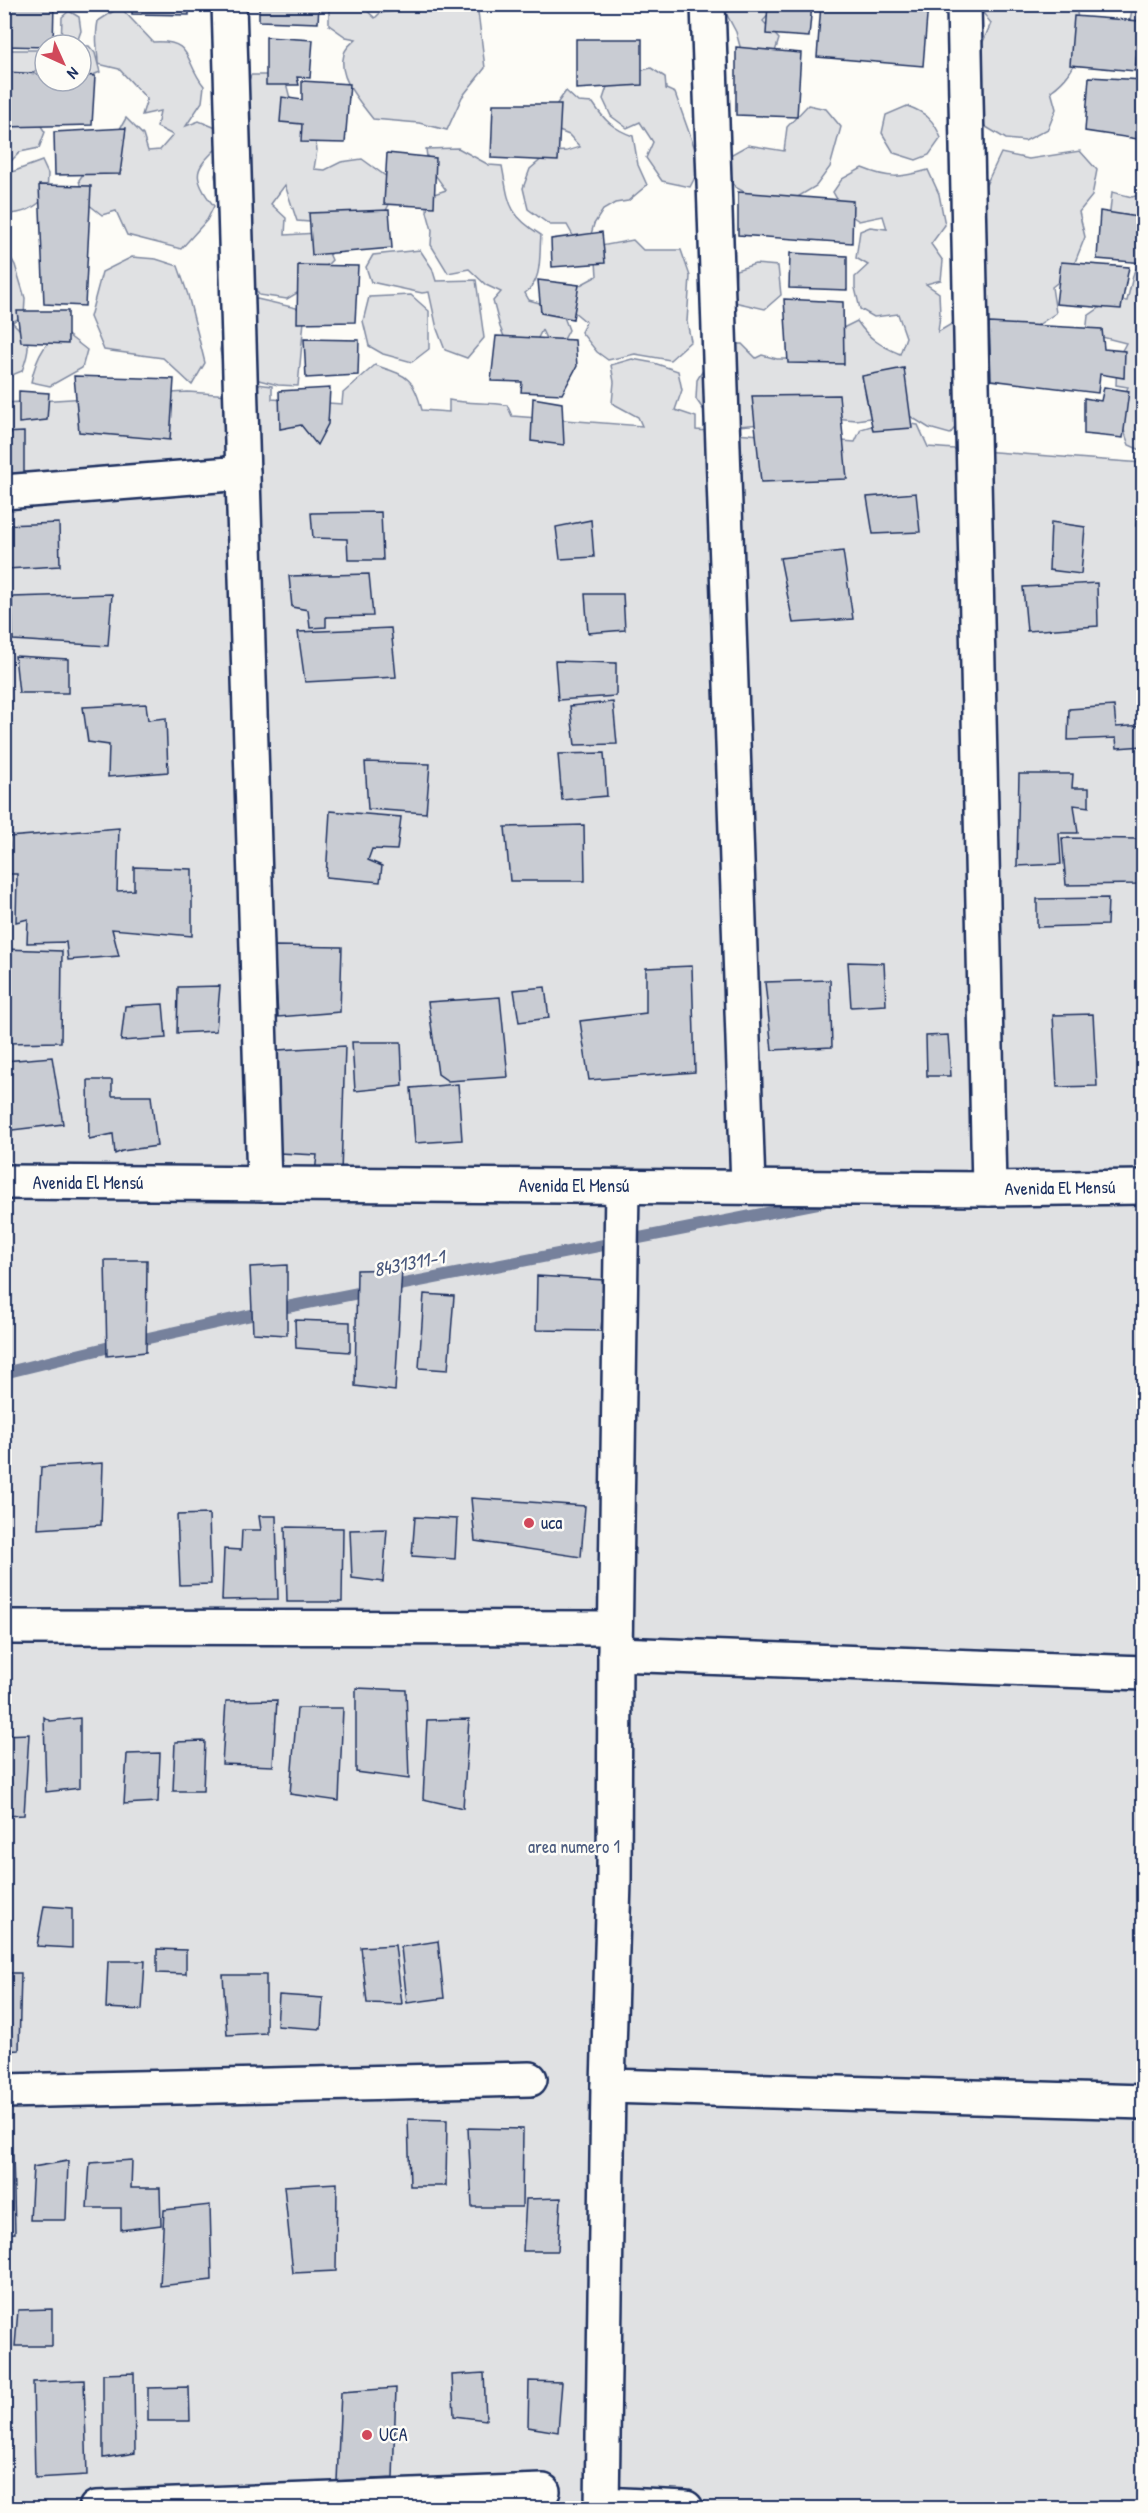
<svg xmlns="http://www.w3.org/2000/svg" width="1148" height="2513" font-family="'Patrick Hand',sans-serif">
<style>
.green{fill:#e0e1e3;stroke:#7e88a0;stroke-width:1.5}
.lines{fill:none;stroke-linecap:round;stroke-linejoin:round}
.stream{stroke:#76819c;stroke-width:12}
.building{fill:#c9ccd3;stroke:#1b2f5e;stroke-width:1.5}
.minor-casing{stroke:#1b2f5e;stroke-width:38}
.minor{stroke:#fdfcf7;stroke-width:33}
.poi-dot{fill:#d1495b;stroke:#fdfcf7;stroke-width:2}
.labels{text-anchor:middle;stroke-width:5;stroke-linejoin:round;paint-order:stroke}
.street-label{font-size:18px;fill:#1b2f5e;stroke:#fdfcf7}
.poi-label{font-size:18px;fill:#1b2f5e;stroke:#fdfcf7;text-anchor:start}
.park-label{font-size:18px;fill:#4c5c7f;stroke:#fdfcf7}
.water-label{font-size:20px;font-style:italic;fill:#49587d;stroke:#fdfcf7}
</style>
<rect width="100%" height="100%" fill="#fdfcf7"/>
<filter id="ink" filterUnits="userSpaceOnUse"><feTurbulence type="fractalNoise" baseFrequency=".0167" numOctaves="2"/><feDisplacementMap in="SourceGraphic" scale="12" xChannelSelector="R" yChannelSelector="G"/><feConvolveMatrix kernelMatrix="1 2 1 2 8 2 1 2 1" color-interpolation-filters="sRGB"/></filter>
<g filter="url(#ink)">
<!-- green -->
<g class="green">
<path d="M329 5H373L364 8 375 18 380 13 442 5 478 12 485 68 462 97 447 130 419 123 373 119C359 101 337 77 344 54 345 48 352 43 356 39L346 37 329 25Z"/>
<polygon points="727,5 773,5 773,10 763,21 779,39 774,55 744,61 736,32 726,13"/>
<path d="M980 5H1076C1081 40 1084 68 1051 91L1056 109 1048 129 1025 141 1006 139 981 124 977 56 991 23 980 9Z"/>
<polygon points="1133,5 1143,5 1143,34 1129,25"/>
<path d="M120 7 153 42C194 39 184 62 204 86L202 102 186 126 199 121 216 128 228 137C200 166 185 170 214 206L207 220 181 249 127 235 116 211 102 215 83 200 79 180 91 163 121 171C111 147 113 140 126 118L143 135 148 151 160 150 173 135 157 127 160 111 142 115 147 99 119 69 98 64C98 46 94 40 98 21Z"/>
<polygon points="69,11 79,17 81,31 76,45 61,45 62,17"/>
<polygon points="81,46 89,46 95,53 100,72 81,80"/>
<polygon points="4,48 13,50 45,50 45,70 39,67 25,81 5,79"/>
<polygon points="651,68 665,77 666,89 675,93 701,166 690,187 662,181 646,158 653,142 640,122 627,128 611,116 603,99 610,78"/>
<polygon points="251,75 284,75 295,118 314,130 317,150 314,169 325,170 341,162 362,159 391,180 394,195 383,216 323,223 297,221 285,185 271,204 286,218 285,235 317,233 324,242 332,260 304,289 287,299 259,295 250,280 218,193 215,175"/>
<path d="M566 91 578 102 593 103C604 120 613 129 633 136L638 165 647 185 628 201 615 203 603 210 594 224 589 241H576L567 225H550L528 209 523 188 530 169 550 152 567 151 580 147 569 135 549 127 551 112Z"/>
<polygon points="808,105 826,109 841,127 830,167 816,186 786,204 761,201 735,187 723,159 748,145 784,151 787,127"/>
<path d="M907 106C925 112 934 120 941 138L929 155 916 160 894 153 882 133 886 115Z"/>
<polygon points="5,112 37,120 45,132 39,148 20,152 5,167"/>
<path d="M458 148 489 165 502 166C509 202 507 215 541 235 539 255 543 281 525 293L529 300 561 309 569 330 560 347 549 345 542 330 534 346H508L500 327 493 301 501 292 486 285 469 269 448 273 431 245 432 230 427 212 428 196 446 190 428 165 426 149Z"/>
<polygon points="1080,151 1097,170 1092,196 1079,212 1085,237 1071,272 1052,287 1056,313 1023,335 1000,336 977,316 978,202 1001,153 1029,159"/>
<path d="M42 161 48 174 47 196C33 209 24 214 5 214L12 223 8 253 15 265 25 298 24 316 12 322C32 340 31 347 22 371L5 378V178L12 172Z"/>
<path d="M862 168C889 179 900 178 928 170L939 194 945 225 931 244 943 261 941 280 926 284 939 293 940 315 938 332 953 323 983 331C987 338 996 347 998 355 1003 378 964 415 950 434L929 428 905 413 856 420 834 418 738 426 707 415 696 399 697 380 711 357 728 344H742L756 358 762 355 777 359H802L837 331 857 321C869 339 881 346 900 354L906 337 898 314 874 317 860 309 855 288V277L868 265 856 258 860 231 870 227 887 229 883 216 859 221 843 210 833 192 842 179Z"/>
<polygon points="1112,192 1132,197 1143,194 1143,222 1109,221"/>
<polygon points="633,240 643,250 681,250 690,276 687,322 691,341 670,360 635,354 608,360 597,352 581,332 586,322 567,306 569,291 597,276 595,247"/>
<polygon points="420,250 432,268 436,281 476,280 484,338 467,358 445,350 437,329 429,292 422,293 371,282 366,267 373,255"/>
<polygon points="132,257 156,259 178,266 188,295 205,363 192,385 163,358 104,350 90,317 102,272"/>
<path d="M1143 260V451L1129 445C1120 421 1117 411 1128 387L1116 385 1117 360 1126 343 1086 333 1088 316 1111 300 1127 301 1134 272Z"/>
<polygon points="755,264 778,266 781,295 765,309 734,302 736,270"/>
<polygon points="411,295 429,311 429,349 412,362 383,354 369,346 363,321 369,297"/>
<polygon points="257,299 305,310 298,386 278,385 255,379 226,381 220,350 228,307"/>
<path d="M64 332 87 350 82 368 50 386 31 382C35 363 44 339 64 332Z"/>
<path d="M632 359 654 363 678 371 682 390 675 410 696 417V430L855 442 861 429 888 421 918 425 928 447 1143 463V2508H5V403L188 392 230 395 257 384 272 386V399L342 404 343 393 375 365C407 376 413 376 422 410L449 412V400C468 404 488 402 507 405L512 416 642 426 638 417 612 403 614 382 611 365Z"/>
</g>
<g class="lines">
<!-- stream -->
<polyline class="stream" points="4,1373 126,1343 287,1307 823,1202"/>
</g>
<!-- building -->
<g class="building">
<polygon points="4,4 54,4 53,45 45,45 45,47 5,46"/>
<polygon points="132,4 189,4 189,15 132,14"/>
<polygon points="259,4 319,4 318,23 259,21"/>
<polygon points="768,4 812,4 809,37 766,34"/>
<polygon points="821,4 928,4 923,66 817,57"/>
<polygon points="1084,4 1142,4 1140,12"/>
<polygon points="1074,16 1140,21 1135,71 1070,65"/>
<polygon points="266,37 313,40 310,78 297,77 299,85 266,85"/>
<polygon points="576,39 642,39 642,85 576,89"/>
<polygon points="736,47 801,53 797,117 736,115"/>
<polygon points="4,72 45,74 45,81 81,81 81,75 95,76 92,125 4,127"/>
<polygon points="1089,77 1144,80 1144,140 1085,131"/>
<polygon points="302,81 350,84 345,143 301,142 302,124 280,122 282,97 302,100"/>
<polygon points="493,104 561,104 558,161 491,158"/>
<polygon points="126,128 120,174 55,175 54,132"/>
<polygon points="387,153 436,158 434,207 384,204"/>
<polygon points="39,185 91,186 85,306 44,304"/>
<polygon points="738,192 853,201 852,243 738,235"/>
<polygon points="389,210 392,248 312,255 309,213"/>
<polygon points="1100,211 1144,218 1144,263 1097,259"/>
<polygon points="602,232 605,263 552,267 551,239"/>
<polygon points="790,253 847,256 847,290 789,288"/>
<polygon points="1061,262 1129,267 1121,309 1056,304"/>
<polygon points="298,265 358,266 355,322 297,323"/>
<polygon points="538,280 579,285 573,319 541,313"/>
<polygon points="784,299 843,302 844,364 788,363"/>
<polygon points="17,311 68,311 68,344 21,342"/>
<polygon points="989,323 1102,329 1104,349 1125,351 1124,378 1100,374 1098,393 991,380"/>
<polygon points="496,336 575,340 577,366 562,394 521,392 522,382 491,381"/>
<polygon points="304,339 359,340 358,375 306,378"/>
<polygon points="904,368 912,428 873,431 862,376"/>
<polygon points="74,376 174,379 170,440 79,432"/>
<polygon points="1104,387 1129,391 1123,438 1084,434 1084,398 1101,401"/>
<polygon points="330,388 328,424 317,445 301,425 280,429 279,391"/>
<polygon points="19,391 49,393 47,420 19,423"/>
<polygon points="839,395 847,479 761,482 752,396"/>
<polygon points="533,398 562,403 564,445 531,441"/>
<polygon points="24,432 24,476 4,479 4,433"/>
<polygon points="1138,484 1144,484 1144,526 1136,526"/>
<polygon points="916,493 920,532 873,534 867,497"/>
<polygon points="381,512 383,560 348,560 347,539 313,538 311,513"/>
<polygon points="591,520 594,557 560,559 556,527"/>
<polygon points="1051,522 1085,527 1081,574 1049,570"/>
<polygon points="59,523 60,566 6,569 4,525"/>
<polygon points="843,551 853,619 793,623 780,558"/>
<polygon points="369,574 373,616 326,617 326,627 310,628 308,610 292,607 289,576"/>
<polygon points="1097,583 1098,626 1027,631 1023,587"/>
<polygon points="112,594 108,646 13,640 12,597"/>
<polygon points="585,594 623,594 625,630 588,633"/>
<polygon points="391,628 396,677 305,682 298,632"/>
<polygon points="1144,655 1144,690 1141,690"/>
<polygon points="15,656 68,659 68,693 19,693"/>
<polygon points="555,661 616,663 616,696 558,700"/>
<polygon points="613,702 617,744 575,745 570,706"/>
<polygon points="146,704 148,720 166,718 168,772 108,777 109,745 88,742 83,707"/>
<polygon points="1114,706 1116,727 1144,725 1144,746 1117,748 1116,738 1068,740 1069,709"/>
<polygon points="604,753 607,796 562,800 558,754"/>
<polygon points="365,762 430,764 426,813 368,809"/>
<polygon points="1019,774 1073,774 1072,788 1089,788 1089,807 1074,805 1078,833 1059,833 1061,864 1017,866"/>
<polygon points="330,811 401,817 397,850 372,849 368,860 382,866 380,882 326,877"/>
<polygon points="584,825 585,881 510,881 505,827"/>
<polygon points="119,828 117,891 134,890 134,867 192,869 192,936 112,929 119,956 68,960 66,942 27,943 28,919 16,922 17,874 4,874 4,853 10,854 8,837"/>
<polygon points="1062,838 1139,839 1139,884 1066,885"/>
<polygon points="1108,898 1107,925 1037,927 1037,899"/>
<polygon points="274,946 342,947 340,1012 278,1017"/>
<polygon points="4,949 62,951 61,1042 4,1043"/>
<polygon points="848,962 884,963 886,1005 851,1007"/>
<polygon points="692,966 695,1072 589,1080 580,1021 646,1013 646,968"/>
<polygon points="830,980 832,1047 772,1050 765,982"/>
<polygon points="220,986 216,1031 177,1033 178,987"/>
<polygon points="545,987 549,1018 519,1022 514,990"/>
<polygon points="500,997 508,1077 448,1081 438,1074 428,1002"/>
<polygon points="163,1004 166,1038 121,1041 125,1006"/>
<polygon points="1093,1014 1097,1086 1057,1087 1053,1015"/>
<polygon points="948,1035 951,1076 927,1076 926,1036"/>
<polygon points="352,1042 401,1042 403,1086 355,1091"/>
<polygon points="345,1046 341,1174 315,1173 317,1155 279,1153 278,1050"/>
<polygon points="52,1057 63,1124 4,1131 4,1061"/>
<polygon points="88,1080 112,1080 112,1096 151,1096 157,1146 122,1151 115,1154 113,1134 89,1139"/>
<polygon points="458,1084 462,1140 415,1143 411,1088"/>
<polygon points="105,1260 147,1260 146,1352 107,1356"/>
<polygon points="287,1265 287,1335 253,1333 250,1267"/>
<polygon points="402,1269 395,1391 355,1386 357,1270"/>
<polygon points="537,1276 605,1280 601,1331 536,1330"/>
<polygon points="424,1294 454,1296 448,1370 419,1368"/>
<polygon points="295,1320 350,1322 350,1352 296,1348"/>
<polygon points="103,1463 101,1525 38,1529 41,1467"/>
<polygon points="471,1498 585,1506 581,1557 475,1541"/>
<polygon points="209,1514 211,1584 180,1585 177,1515"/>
<polygon points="259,1516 276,1516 278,1599 222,1600 224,1549 241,1550 242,1530 261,1530"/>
<polygon points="415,1517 457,1519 455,1559 412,1556"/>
<polygon points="285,1527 343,1528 342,1602 287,1602"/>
<polygon points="387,1529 383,1582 352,1578 350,1530"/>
<polygon points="356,1688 406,1690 409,1779 356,1772"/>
<polygon points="277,1700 273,1766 222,1764 226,1701"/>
<polygon points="297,1708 343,1708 339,1801 290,1794"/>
<polygon points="44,1717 50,1721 80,1718 80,1788 46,1792"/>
<polygon points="469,1719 463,1808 423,1799 427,1720"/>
<polygon points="29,1734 24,1815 4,1816 4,1735"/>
<polygon points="205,1741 203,1791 173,1791 175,1742"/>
<polygon points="160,1753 158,1802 124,1804 127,1754"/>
<polygon points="44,1906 72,1908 72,1948 37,1946"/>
<polygon points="438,1941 444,1998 407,2003 401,1947"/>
<polygon points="395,1945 402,2004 367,2003 361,1947"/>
<polygon points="157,1949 186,1950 186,1974 157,1973"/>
<polygon points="108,1961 145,1961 142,2010 106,2008"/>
<polygon points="4,1973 21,1973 19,2050 4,2051"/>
<polygon points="223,1975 266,1975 266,2033 227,2035"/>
<polygon points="279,1995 323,1998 321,2029 277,2026"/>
<polygon points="408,2119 447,2120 446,2186 410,2186"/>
<polygon points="468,2128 523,2129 522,2207 472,2207"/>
<polygon points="4,2154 13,2154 15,2233 4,2234"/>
<polygon points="132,2160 131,2188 160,2188 161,2225 121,2230 121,2208 87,2208 90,2163"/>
<polygon points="68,2161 66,2220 30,2220 33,2167"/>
<polygon points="337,2183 336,2271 293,2273 284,2186"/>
<polygon points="561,2198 558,2251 523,2251 526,2199"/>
<polygon points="210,2205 212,2280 160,2286 164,2210"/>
<polygon points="52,2309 52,2346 15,2346 18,2310"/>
<polygon points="134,2373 135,2453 103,2458 103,2374"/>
<polygon points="484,2373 486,2420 454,2416 452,2375"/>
<polygon points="84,2380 87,2475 35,2478 33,2382"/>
<polygon points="529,2381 562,2382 558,2432 528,2427"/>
<polygon points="189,2387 190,2421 148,2421 148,2388"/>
<polygon points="396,2388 393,2478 337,2481 341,2392"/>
</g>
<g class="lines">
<defs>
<g id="minor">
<polyline points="229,4 264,1184"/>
<polyline points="708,4 748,1187"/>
<polyline points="964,4 989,1189"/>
<polyline points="4,492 243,473"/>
<polyline points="4,1182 989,1189 1144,1187"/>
<polyline points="4,1627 615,1628"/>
<polyline points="615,1654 1144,1673"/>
<polyline points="608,2086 1144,2102"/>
<polyline points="4,2091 530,2079"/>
<polyline points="602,2504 686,2508"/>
<polyline points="96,2508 543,2491"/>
<polyline points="602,2508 608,2086 614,1880 615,1654 622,1187"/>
</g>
</defs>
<!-- minor casing -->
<use href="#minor" class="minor-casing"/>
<!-- minor -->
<use href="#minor" class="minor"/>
</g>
</g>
<!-- markers -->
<g class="poi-dot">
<circle cx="529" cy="1523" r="6"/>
<circle cx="367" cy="2435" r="6"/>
</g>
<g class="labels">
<!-- street labels -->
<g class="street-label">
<text x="88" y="1189">Avenida El Mensú</text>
<text x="574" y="1192">Avenida El Mensú</text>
<text transform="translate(1060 1188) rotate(-1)" y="6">Avenida El Mensú</text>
</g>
<!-- poi labels -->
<g class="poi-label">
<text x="541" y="1529">uca</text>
<text x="379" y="2441">UCA</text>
</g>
<!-- park labels -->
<g class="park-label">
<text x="574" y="1853">area numero 1</text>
</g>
<!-- water labels -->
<g class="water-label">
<text transform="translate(409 1263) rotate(-11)" y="7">8431311-1</text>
</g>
</g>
<!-- margin -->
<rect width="1148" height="2513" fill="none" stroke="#fdfcf7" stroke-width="24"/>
<rect x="12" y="12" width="1124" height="2489" fill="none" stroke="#1b2f5e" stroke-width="2" filter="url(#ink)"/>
<!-- north arrow -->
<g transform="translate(63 63) rotate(135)"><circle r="28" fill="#fdfcf7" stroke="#a3aaba" stroke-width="1.5"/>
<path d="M0-4.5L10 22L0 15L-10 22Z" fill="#d1495b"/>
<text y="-9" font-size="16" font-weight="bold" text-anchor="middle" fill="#1b2f5e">N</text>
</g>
</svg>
